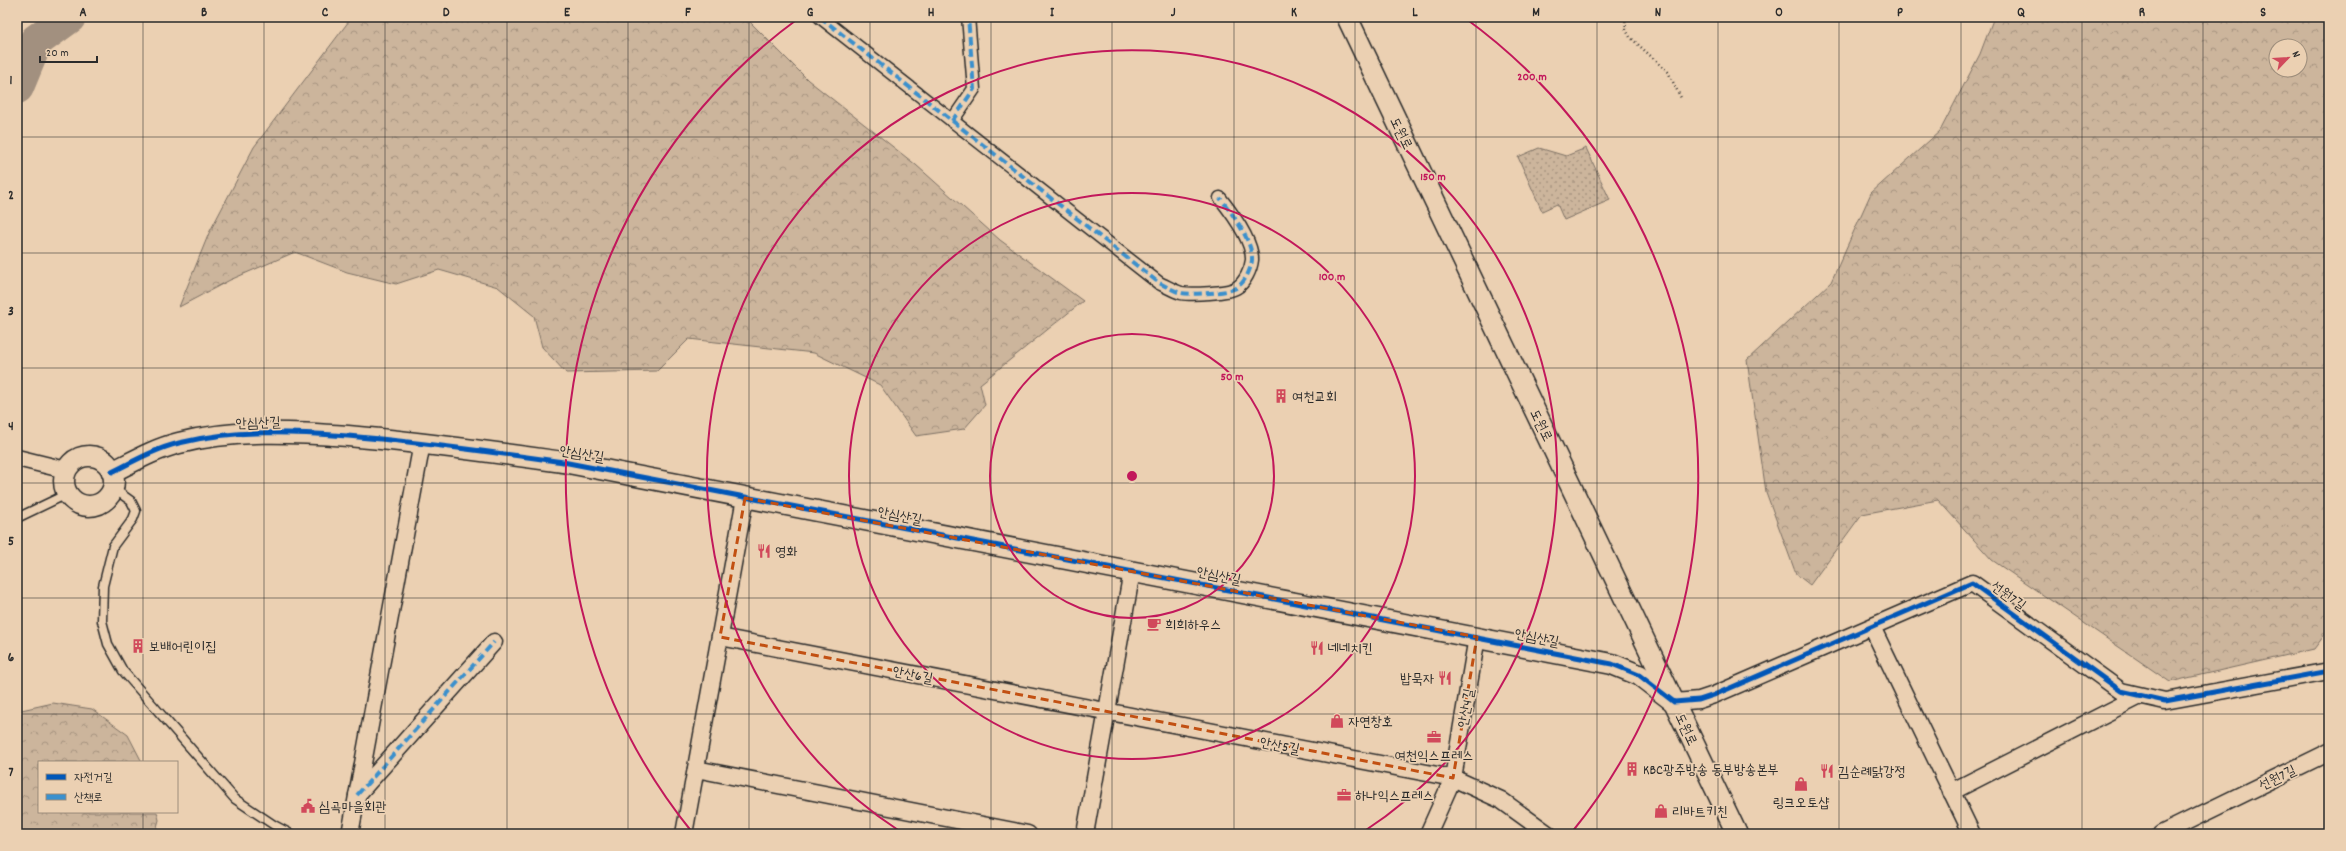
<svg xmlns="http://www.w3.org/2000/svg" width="2346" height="851" font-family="Dekko,'Poor Story',sans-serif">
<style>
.grass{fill:url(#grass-dots);stroke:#7c7064}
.forest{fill:url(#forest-crowns);stroke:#7c7064;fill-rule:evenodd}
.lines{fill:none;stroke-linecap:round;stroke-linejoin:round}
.river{stroke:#a2907f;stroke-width:34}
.service-casing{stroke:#2b2b2b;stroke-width:11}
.pedestrian-casing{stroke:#2b2b2b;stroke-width:15}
.minor-casing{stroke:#2b2b2b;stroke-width:19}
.tertiary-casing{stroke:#2b2b2b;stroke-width:23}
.path{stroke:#2b2b2b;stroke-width:2.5;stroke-dasharray:1 3;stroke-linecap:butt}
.service{stroke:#ebd0b2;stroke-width:8}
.pedestrian{stroke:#ebd0b2;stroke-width:12}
.minor{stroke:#ebd0b2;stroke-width:16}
.tertiary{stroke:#ebd0b2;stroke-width:20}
.quiet{stroke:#3b90cd;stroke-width:4;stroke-dasharray:8 4;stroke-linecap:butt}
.cycleway-casing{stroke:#ebd0b2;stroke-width:8}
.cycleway{stroke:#0057b8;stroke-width:5}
.marked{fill:none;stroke:#c25012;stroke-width:3;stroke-dasharray:8 5;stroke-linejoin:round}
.grid{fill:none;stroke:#2b2b2b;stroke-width:1;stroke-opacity:0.55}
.ring{fill:none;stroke:#c2185b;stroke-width:2}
.labels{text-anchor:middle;stroke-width:3.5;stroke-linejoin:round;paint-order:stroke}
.street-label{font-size:14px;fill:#2b2b2b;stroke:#ebd0b2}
.poi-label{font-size:14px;fill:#2b2b2b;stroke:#ebd0b2;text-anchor:start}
.centre{fill:#c2185b;stroke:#ebd0b2;stroke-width:2}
.ring-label{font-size:12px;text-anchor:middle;font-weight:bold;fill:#c2185b;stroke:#ebd0b2;stroke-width:3.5;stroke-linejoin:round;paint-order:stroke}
.neatline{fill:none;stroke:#2b2b2b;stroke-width:1.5}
.grid-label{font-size:13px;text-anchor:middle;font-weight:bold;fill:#2b2b2b}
</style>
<defs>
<pattern id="grass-dots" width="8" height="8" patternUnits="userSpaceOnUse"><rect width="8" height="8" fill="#ccb59c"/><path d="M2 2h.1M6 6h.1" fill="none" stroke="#a6937f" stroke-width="1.8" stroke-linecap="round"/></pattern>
<pattern id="forest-crowns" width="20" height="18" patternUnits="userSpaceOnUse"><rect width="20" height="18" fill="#ccb59c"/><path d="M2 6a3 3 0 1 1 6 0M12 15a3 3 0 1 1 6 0" fill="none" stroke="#a6937f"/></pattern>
</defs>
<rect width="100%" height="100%" fill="#ebd0b2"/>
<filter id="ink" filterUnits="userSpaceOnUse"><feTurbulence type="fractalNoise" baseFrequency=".025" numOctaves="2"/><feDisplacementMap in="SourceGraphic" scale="8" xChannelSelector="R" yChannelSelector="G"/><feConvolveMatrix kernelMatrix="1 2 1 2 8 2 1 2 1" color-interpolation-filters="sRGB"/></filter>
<g filter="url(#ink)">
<!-- grass -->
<polygon class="grass" points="1539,148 1566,156 1586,148 1610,200 1564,220 1557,204 1542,211 1518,157"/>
<!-- forest -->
<g class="forest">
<polygon points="352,17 745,17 808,80 916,165 1000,240 1083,301 980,384 985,405 964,429 916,436 880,385 814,353 689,339 657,371 566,373 542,347 534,316 498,287 439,270 396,284 347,272 295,252 230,280 179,307 209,233 254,147"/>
<path d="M1994 17H2329V629L2314 649 2170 682 1992 560 1938 500 1862 514 1810 585 1796 574 1766 492 1747 360 1831 282 1871 193 1940 131 1980 54ZM2276 46H2300V70H2276Z"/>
<polygon points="53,703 92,709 128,735 142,762 39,762 39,812 157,812 159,820 155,834 17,834 17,711"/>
</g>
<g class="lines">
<!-- river -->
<polyline class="river" points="17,87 36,41 69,17"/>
<defs>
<g id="service">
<polyline points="113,488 131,501 136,511 133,519 113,546 103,586 102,621 108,644 123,671 235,799 274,825 291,834"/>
<polyline points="17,518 67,494"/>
</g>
<g id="pedestrian">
<path d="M820 17 1159 283C1166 286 1174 291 1181 293 1191 295 1228 293 1236 288 1245 283 1251 269 1252 260 1253 241 1231 212 1220 198"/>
<polyline points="952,121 974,89 968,17"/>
</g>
<g id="minor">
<polyline points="17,458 66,470"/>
<polyline points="1872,627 1972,834"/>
<polyline points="720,637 1453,778 1501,800 1548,834"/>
<polyline points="1674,702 1699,700 1714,695 1972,583 2121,691 2165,701 2329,671"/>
<polyline points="696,769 1028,834"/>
<polyline points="1951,792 2140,696"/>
<polyline points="357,795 494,642"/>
<polyline points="350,834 422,443"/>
<polyline points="684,834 745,498"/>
<polyline points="1085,834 1132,571"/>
<polyline points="1428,834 1453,778 1477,637"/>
<polyline points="2161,834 2329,752"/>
</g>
<g id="tertiary">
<polyline points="1347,17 1737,834"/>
<circle cx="89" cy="481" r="25"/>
<path d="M112 472C134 461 155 449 179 443 234 429 293 432 348 436 420 442 491 452 563 462L1612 664 1639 675 1674 702"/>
</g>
</defs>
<!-- service casing -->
<use href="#service" class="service-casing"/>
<!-- pedestrian casing -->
<use href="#pedestrian" class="pedestrian-casing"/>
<!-- minor casing -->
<use href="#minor" class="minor-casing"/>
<!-- tertiary casing -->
<use href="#tertiary" class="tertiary-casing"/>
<!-- path -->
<polyline class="path" points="1625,17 1626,30 1630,37 1668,72 1681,98"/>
<!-- service -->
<use href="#service" class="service"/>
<!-- pedestrian -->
<use href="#pedestrian" class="pedestrian"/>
<!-- minor -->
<use href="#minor" class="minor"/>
<!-- tertiary -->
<use href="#tertiary" class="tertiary"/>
<!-- quiet -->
<g class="quiet">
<path d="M820 17 1159 283C1166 286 1174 291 1181 293 1191 295 1228 293 1236 288 1245 283 1251 269 1252 260 1253 241 1231 212 1220 198"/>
<polyline points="952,121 974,89 968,17"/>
<polyline points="357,795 494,642"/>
</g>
<defs>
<path id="cycleway" d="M112 472C134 461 155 449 179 443 234 429 293 432 348 436 420 442 491 452 563 462L1612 664 1639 675 1674 702 1699 700 1714 695 1972 583 2121 691 2165 701 2329 671"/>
</defs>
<!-- cycleway casing -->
<use href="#cycleway" class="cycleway-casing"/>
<!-- cycleway -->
<use href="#cycleway" class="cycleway"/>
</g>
</g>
<!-- marked area -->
<path class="marked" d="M745 498 1477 637 1453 778 720 637Z"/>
<!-- grid -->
<path class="grid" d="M143 17V762M264 17V834M385 17V834M507 17V834M628 17V834M749 17V834M870 17V834M991 17V834M1112 17V834M1234 17V834M1355 17V834M1476 17V834M1597 17V834M1718 17V834M1839 17V834M1961 17V834M2082 17V834M2203 17V834M17 137H2329M17 253H2329M17 368H2329M17 483H2329M17 598H2329M17 714H2329M143 812V834"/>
<!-- distance rings -->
<g class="ring">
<circle cx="1132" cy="476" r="142"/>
<circle cx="1132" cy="476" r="283"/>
<path d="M901 832A425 425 0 1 1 1363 832"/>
<path d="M692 832A566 566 0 0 1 799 18M1465 18A566 566 0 0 1 1572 832"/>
</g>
<!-- icons -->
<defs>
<symbol id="building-bare" viewBox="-9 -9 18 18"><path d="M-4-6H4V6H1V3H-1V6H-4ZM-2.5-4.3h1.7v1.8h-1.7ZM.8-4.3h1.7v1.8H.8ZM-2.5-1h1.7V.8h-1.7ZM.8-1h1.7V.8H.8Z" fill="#d1495b" stroke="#ebd0b2" stroke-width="2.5" paint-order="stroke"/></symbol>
<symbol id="restaurant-bare" viewBox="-9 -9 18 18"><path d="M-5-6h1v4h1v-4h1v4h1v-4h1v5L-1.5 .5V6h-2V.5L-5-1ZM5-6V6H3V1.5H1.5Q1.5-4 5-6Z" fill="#d1495b" stroke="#ebd0b2" stroke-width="2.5" paint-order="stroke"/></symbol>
<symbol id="cafe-bare" viewBox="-9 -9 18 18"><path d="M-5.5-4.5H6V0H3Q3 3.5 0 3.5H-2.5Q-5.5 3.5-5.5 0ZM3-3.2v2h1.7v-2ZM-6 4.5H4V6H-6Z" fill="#d1495b" stroke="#ebd0b2" stroke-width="2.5" paint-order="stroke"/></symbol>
<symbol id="shop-bare" viewBox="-9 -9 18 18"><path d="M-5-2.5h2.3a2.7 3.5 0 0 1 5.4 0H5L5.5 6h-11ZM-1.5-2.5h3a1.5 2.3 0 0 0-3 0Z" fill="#d1495b" stroke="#ebd0b2" stroke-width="2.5" paint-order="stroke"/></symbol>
<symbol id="office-bare" viewBox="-9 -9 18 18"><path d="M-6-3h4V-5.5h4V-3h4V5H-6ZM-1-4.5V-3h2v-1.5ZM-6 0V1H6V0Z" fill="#d1495b" stroke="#ebd0b2" stroke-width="2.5" paint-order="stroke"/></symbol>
<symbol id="civic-bare" viewBox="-9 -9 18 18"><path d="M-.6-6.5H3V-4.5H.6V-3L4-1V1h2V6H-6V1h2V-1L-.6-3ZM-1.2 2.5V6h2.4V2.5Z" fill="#d1495b" stroke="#ebd0b2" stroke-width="2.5" paint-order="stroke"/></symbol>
</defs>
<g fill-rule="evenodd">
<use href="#building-bare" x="1271" y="386" width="20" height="20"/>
<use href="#restaurant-bare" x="754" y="541" width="20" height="20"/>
<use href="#cafe-bare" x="1144" y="614" width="20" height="20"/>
<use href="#building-bare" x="128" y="636" width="20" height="20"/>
<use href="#restaurant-bare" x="1307" y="638" width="20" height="20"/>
<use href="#restaurant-bare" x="1435" y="668" width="20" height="20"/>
<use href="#shop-bare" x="1327" y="711" width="20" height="20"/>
<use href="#office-bare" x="1424" y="727" width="20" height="20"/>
<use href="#building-bare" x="1622" y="759" width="20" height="20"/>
<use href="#restaurant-bare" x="1817" y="761" width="20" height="20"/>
<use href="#shop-bare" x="1791" y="774" width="20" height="20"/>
<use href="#office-bare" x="1334" y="785" width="20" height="20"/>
<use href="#civic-bare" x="298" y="796" width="20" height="20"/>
<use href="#shop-bare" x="1651" y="801" width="20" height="20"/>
</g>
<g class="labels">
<!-- street labels -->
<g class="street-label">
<text transform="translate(1402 133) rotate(64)" y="5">도원로</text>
<text transform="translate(258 422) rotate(-2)" y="5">안심산길</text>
<text transform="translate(1542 425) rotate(64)" y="5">도원로</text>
<text transform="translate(582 453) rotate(9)" y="5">안심산길</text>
<text transform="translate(900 515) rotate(11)" y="5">안심산길</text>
<text transform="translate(1219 575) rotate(11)" y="5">안심산길</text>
<text transform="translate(2009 595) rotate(36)" y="5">선원7길</text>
<text transform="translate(1537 637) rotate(11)" y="5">안심산길</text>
<text transform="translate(913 674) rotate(11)" y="5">안산6길</text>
<text transform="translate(1465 708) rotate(-80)" y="5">안산4길</text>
<text transform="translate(1687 729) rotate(65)" y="5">도원로</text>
<text transform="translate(1280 745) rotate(11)" y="5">안산5길</text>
<text transform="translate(2277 777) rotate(-26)" y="5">선원7길</text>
</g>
<!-- poi labels -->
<g class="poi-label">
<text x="1292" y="401">여천교회</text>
<text x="775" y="556">영화</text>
<text x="1165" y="629">희희하우스</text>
<text x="149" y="651">보배어린이집</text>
<text x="1328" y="653">네네치킨</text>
<text x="1434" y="683" text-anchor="end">밥묵자</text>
<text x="1348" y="726">자연창호</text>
<text x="1434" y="760" text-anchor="middle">여천익스프레스</text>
<text x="1643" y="774">KBC광주방송 동부방송본부</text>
<text x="1838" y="776">김순례닭강정</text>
<text x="1355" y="800">하나익스프레스</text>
<text x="1801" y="807" text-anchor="middle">링크오토샵</text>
<text x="319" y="811">심곡마을회관</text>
<text x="1672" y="816">리바트키친</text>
</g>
</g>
<circle cx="1132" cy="476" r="6" class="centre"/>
<g class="ring-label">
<text x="1532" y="80">200 m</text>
<text x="1433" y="180">150 m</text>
<text x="1332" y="280">100 m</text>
<text x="1232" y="380">50 m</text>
</g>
<!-- margin -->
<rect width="2346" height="851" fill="none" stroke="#ebd0b2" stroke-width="44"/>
<!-- legend -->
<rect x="38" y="761" width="140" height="52" fill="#ebd0b2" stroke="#9e8e7c"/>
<rect x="46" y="774" width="20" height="6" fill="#0057b8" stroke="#9e8e7c"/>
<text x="74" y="781" font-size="12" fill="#2b2b2b">자전거길</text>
<rect x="46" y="794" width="20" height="6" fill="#3b90cd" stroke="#9e8e7c"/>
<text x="74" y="801" font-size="12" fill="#2b2b2b">산책로</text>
<!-- north arrow -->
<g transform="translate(2288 58) rotate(65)"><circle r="19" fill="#ebd0b2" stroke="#9e8e7c"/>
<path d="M0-3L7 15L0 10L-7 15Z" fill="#d1495b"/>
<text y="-6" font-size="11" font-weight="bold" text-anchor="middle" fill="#2b2b2b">N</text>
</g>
<!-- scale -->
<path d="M40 56v6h57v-6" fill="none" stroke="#2b2b2b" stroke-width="2"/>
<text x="46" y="56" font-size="12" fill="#2b2b2b" stroke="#ebd0b2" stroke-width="3" paint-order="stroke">20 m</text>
<rect x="22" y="22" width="2302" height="807" class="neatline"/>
<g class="grid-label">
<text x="83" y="16">A</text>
<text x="204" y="16">B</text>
<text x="325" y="16">C</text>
<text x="446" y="16">D</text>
<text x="567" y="16">E</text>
<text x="688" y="16">F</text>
<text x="810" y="16">G</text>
<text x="931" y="16">H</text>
<text x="1052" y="16">I</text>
<text x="1173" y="16">J</text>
<text x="1294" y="16">K</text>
<text x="1415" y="16">L</text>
<text x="1536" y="16">M</text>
<text x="1658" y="16">N</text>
<text x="1779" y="16">O</text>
<text x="1900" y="16">P</text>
<text x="2021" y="16">Q</text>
<text x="2142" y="16">R</text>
<text x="2263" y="16">S</text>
<text x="11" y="84">1</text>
<text x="11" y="199">2</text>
<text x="11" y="315">3</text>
<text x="11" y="430">4</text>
<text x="11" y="545">5</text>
<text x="11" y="661">6</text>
<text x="11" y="776">7</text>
</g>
</svg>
